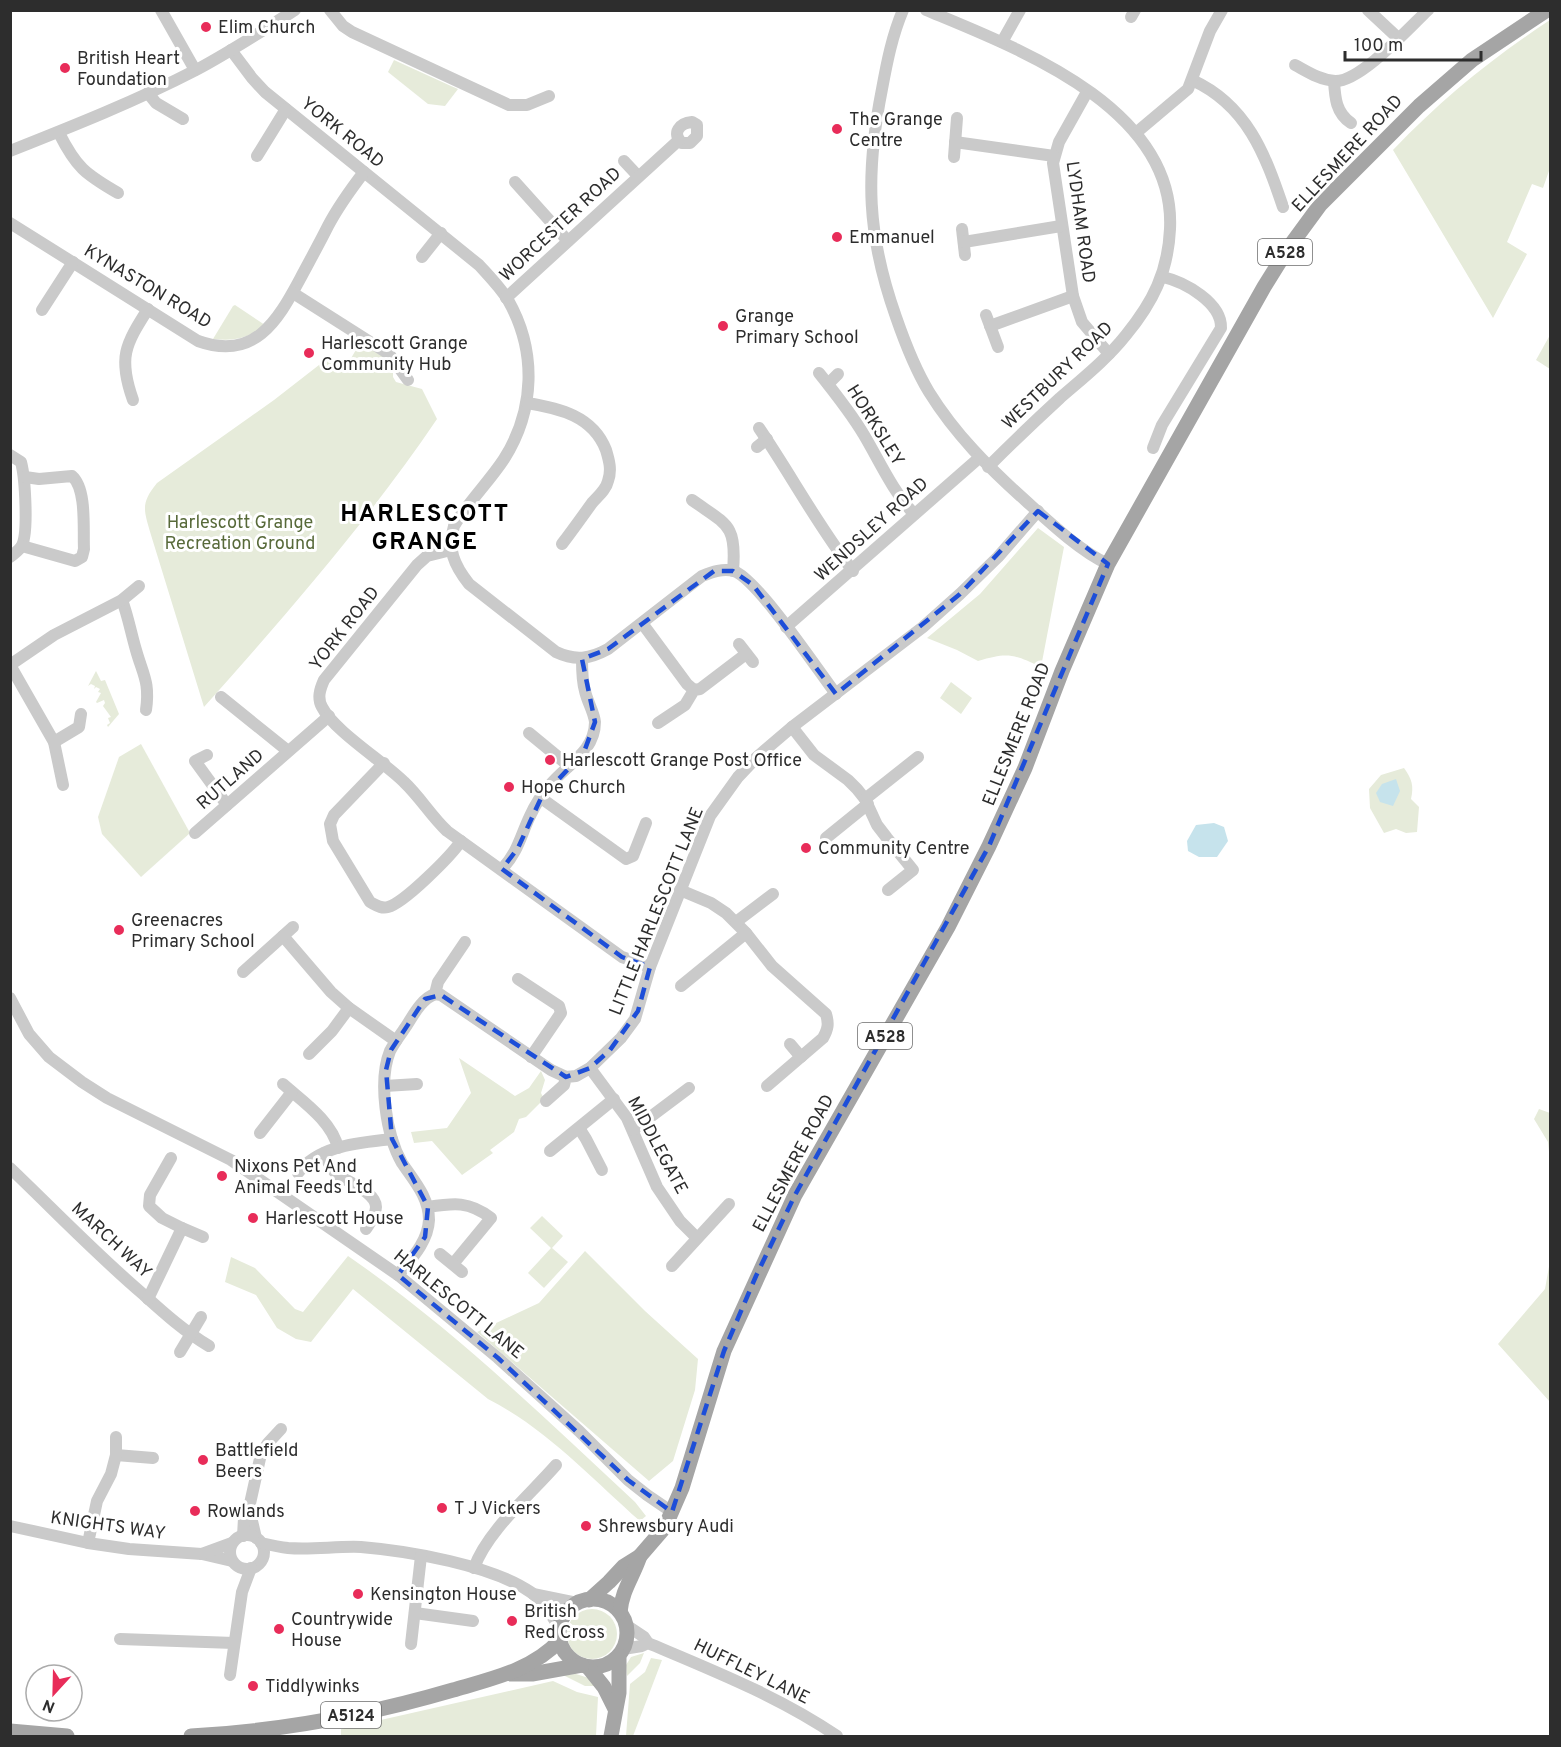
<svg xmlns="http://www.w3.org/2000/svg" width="1561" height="1747" font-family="Overpass,sans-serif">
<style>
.green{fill:#e6ebda}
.water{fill:#c6e3ec}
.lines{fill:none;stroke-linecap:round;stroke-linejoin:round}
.minor{stroke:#cacaca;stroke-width:12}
.major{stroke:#a5a5a5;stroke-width:15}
.marked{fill:none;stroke:#1d4ed8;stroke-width:4.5;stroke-dasharray:12 8;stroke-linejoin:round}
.poi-dot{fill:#e82c59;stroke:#fff;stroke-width:2}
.labels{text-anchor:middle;stroke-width:6;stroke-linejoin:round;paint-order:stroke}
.shield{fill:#fff;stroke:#6c6c6c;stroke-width:1.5}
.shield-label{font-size:16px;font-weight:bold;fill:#2d2d2d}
.poi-label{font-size:18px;fill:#2d2d2d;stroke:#fff;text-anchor:start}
.street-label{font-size:18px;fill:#2d2d2d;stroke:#fff}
.park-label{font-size:18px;fill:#586a3a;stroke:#fff}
.district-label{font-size:24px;font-weight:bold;letter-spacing:1.5px;fill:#000;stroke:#fff}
</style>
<rect width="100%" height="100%" fill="#fff"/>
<!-- green -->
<g class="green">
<path d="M1550 20V168L1543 188 1532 184 1507 242 1527 254 1493 318 1393 150C1442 99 1491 59 1550 20Z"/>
<polygon points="394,60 451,86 458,89 445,106 428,104 388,72"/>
<path d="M235 305 265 325C247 339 235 341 213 339L233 306Z"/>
<polygon points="1550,335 1550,369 1536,360"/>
<path d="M361 341 393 361V377L396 382 422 389 437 419C368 521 286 615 204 707L151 535C144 510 140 504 157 483L274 400 328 358 346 367Z"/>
<path d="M1038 528 1064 547 1041 667C1013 654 1008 652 978 661L957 650 927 638 980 594Z"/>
<polygon points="96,671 101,681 105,680 119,714 108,727 107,725 110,723 108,718 111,717 103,706 105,703 104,700 97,703 96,702 101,693 98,692 100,689 96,687 94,689 95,686 91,684 88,686"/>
<polygon points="951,682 972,698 961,714 940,698"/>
<polygon points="141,744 190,833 141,877 102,834 98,817 119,757"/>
<path d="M1404 768C1412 779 1414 786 1411 799L1419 807 1417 832 1406 833 1396 829 1384 833 1370 808 1369 789 1381 775Z"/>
<polygon points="459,1058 515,1096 529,1088 541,1071 545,1080 541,1093 544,1099 526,1117 519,1119 514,1132 490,1150 493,1153 462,1175 432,1141 414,1143 411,1132 447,1128 471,1093"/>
<polygon points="1539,1109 1550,1113 1550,1162 1548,1142 1534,1119"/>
<polygon points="542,1216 563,1236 552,1248 568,1262 544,1288 528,1273 551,1248 530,1228"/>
<polygon points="585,1251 645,1311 698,1359 695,1390 673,1461 649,1481 477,1332 539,1303"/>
<path d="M348 1256C450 1326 544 1417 635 1502L646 1516 640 1521C591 1478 547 1429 488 1399L353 1289 311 1342 296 1339 277 1328 256 1295 225 1282 231 1257 255 1268 295 1309 303 1312Z"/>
<polygon points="1550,1261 1550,1402 1498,1344 1545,1289"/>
<circle cx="592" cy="1634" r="25"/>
<polygon points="644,1653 640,1663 627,1676 626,1665 631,1657"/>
<polygon points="651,1658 662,1660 633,1736 626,1736 630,1684 645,1672"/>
<polygon points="576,1674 592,1679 599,1686 585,1686 563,1675"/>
<polygon points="553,1681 577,1692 598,1697 596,1736 341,1736 341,1729"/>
</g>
<!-- water -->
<g class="water">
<polygon points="1396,779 1400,791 1393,806 1380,802 1376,793 1382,784"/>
<polygon points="1214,823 1224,827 1228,841 1217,857 1199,857 1188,851 1187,841 1196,825"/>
</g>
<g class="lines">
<!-- minor -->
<g class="minor">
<polyline points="161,10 195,70"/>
<polyline points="330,10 343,26 352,32 509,105 527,105 549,96"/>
<path d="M903 10C892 36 887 62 882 89 865 175 867 235 896 317 905 343 915 369 929 392 955 434 989 468 1026 501 1048 521 1081 552 1108 564"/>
<path d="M926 10C1017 48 1176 107 1170 229 1168 272 1153 302 1126 335 1107 359 1083 378 1060 398 1036 420 1012 443 988 467"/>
<polyline points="1368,10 1398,38"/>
<polyline points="1131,17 1135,10"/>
<polyline points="1002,42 1020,10"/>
<path d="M231 50 252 78 265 92 479 265C489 276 500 287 508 300 537 351 535 410 504 459 489 482 468 502 454 526 447 549 454 565 469 584L556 652C575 661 590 659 608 649L702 576C712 572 723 568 734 571 758 580 817 669 836 694"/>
<path d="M1295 65C1308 72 1320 80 1335 81 1360 82 1408 29 1428 10"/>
<path d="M1192 80C1247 105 1265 154 1283 207"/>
<path d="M1334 81C1335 98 1336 113 1351 123"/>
<polyline points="1087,92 1059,142 1053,163 1073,296 1082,322 1109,354"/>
<polyline points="148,93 156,103 183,119"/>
<path d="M692 122 697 125V136L690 143H682C671 133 680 123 692 122Z"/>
<polyline points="1137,132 1188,89 1210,31 1222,10"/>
<path d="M59 133C76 167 85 174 118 193"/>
<polyline points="955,142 1054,156"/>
<path d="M10 151C73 126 136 101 196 70 230 52 262 31 295 10"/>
<polyline points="257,156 286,109"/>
<polyline points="954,157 957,118"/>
<polyline points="624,161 638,176"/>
<polyline points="515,182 568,241"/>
<path d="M10 223 198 341C254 361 277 322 300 279 309 262 319 244 328 226 338 207 351 189 364 172"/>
<polyline points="962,229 965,255"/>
<polyline points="964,242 1061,226"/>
<polyline points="422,257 441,233"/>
<polyline points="293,293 389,354 408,380"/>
<polyline points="506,298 679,140"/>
<polyline points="42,310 73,262"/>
<polyline points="986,315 998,347"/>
<polyline points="990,326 1073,296"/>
<path d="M819 373C835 393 851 413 864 435 880 462 892 490 914 514"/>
<polyline points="828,384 838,374"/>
<path d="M133 400C118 358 125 345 148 309"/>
<path d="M527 403C559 408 593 416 606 450 609 460 612 470 608 481 606 490 598 496 592 503 582 517 572 531 562 544"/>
<path d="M759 428C791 475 818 526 853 571"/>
<polyline points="757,447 767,439"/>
<path d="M1153 448 1162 425 1221 328C1222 303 1185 282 1163 277"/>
<path d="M10 455 21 462C25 477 29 536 21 547 18 551 14 554 10 557"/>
<path d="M692 500C727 525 737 524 733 571"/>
<path d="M22 546 75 561 82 557 84 549C83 530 87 489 72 476L39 479 25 477"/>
<path d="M451 550 427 556 417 565 324 680C320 689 317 698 322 707 334 731 383 761 404 782 420 797 431 816 447 831L622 957 650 967"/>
<path d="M122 600C128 616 131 633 136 650 143 675 150 682 146 710"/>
<polyline points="642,623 687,684 694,690"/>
<polyline points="786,627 979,458"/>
<polyline points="739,644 753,662"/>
<polyline points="221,697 288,751"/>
<polyline points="658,723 685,705 694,690 700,689 746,654"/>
<polyline points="792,727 814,755 848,780 857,789 865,799 877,825 887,838 913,870 888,890"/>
<polyline points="529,733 569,766"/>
<polyline points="54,742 79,727 81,714"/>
<polyline points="207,755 195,761 227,805"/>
<path d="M384 763 334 815 330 824 333 841 370 902C376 905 381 909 388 907 404 903 451 856 461 841"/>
<polyline points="63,785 54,742 10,665 54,635 122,600 139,586"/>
<polyline points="541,798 626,859 633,856 646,823"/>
<polyline points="865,799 918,757"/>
<polyline points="195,833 329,716"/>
<polyline points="826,838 868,804"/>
<path d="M502 869C518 852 520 837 530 816 535 805 542 794 550 785 566 765 595 752 595 722 594 712 587 701 585 691 582 681 582 670 582 659"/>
<path d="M680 890 711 903 726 913 746 933 772 966 826 1014C829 1024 828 1029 823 1038L767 1086"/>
<polyline points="736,922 773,894"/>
<polyline points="283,936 331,992 349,1008 396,1041"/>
<polyline points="243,972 293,927"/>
<polyline points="518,979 559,1006 561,1013 531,1057"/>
<polyline points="681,986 746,933"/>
<polyline points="435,994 441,995 551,1070 566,1077"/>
<polyline points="435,994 438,982 465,942"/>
<polyline points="10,998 29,1034 49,1057 82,1082 107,1098 231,1160 398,1275 498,1358 579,1431 628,1480 647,1495 672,1512"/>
<polyline points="790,1044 801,1057"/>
<polyline points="309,1054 332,1031 349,1008"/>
<polyline points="590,1068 627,1118 657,1187 680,1221 697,1238"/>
<path d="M283 1084C302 1101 332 1121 338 1148"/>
<polyline points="385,1086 417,1084"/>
<polyline points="546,1101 564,1085 566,1077 576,1076 590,1068 621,1038 635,1019 650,967 710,816 738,777 757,757 792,727 923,627 960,594 998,557 1038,511"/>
<polyline points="579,1128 586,1139 602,1170"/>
<polyline points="633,1130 689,1088"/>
<polyline points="260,1133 292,1092"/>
<polyline points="550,1151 614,1099"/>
<path d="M324 1153C328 1161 330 1169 337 1174 347 1182 376 1192 376 1207 376 1215 370 1223 366 1229"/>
<path d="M10 1168C55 1211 97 1255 144 1295 165 1314 184 1331 209 1346"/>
<path d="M298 1173C319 1145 359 1143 392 1139"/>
<path d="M428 1207C454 1203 469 1201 491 1218L453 1264"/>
<polyline points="182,1228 203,1237"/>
<polyline points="440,1254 462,1272"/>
<polyline points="672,1266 729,1204"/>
<path d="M398 1275C411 1259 428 1242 429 1220 429 1197 414 1181 402 1163 386 1135 378 1081 390 1051 394 1043 400 1035 405 1028 413 1016 421 999 435 994"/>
<polyline points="148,1299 182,1228 162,1218 149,1206 150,1195 171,1158"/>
<polyline points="180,1352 201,1317"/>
<polyline points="116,1455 153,1458"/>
<polyline points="249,1508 256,1538"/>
<polyline points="10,1526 88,1543 129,1549 202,1554 232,1561"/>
<circle cx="247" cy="1552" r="17"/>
<polyline points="243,1536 244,1518 249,1508 261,1454 268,1443 281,1429"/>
<polyline points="88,1543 97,1501 111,1474 116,1455 116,1437"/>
<path d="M261 1543C270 1545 279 1547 288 1548 312 1550 337 1546 361 1547 409 1551 492 1565 532 1593 544 1602 552 1616 560 1629"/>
<polyline points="202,1554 232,1543"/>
<path d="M474 1568C487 1531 530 1495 556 1465"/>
<polyline points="533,1594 577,1603"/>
<polyline points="415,1613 473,1621"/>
<path d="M626 1625 644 1637 648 1643C712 1670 780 1697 837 1736"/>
<polyline points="120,1639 234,1643"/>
<polyline points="411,1644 421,1556"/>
<polyline points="623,1649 642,1646 648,1643"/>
<polyline points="230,1675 242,1592 251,1568"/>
</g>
<!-- major -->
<g class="major">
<circle cx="593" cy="1633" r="34"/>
<polyline points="589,1600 609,1582 624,1566 640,1556 665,1527 682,1488 724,1351 795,1195 948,927 989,846 1025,768 1062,671 1108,564 1264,287 1287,250 1320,205 1419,106 1472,60 1547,10"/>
<path d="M620 1612C622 1590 633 1577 640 1556"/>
<polyline points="588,1667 604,1687 615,1709"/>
<polyline points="511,1674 532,1674 582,1665"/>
<polyline points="10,1731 67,1736"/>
<path d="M191 1736C281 1731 368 1715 453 1690 491 1679 533 1670 560 1640"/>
<polyline points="611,1736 619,1693 619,1656"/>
</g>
</g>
<!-- marked area -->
<path class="marked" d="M1038 511 1108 564 989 846 795 1195 756 1276 724 1351 672 1512 628 1480 498 1358 398 1275 425 1237 428 1207 392 1139 386 1070 391 1050 425 999 441 995 566 1077 590 1068 610 1050 638 1011 650 967 622 957 502 869 518 848 541 798 584 752 595 722 582 659 608 649 714 571H733L753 585 836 694 960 594Z"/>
<!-- markers -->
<g class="poi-dot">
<circle cx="206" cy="27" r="6"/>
<circle cx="65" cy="68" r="6"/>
<circle cx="837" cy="129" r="6"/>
<circle cx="837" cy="237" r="6"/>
<circle cx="723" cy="326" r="6"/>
<circle cx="309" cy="353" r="6"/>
<circle cx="550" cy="760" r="6"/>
<circle cx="509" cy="787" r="6"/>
<circle cx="806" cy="848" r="6"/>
<circle cx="119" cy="930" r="6"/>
<circle cx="222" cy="1176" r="6"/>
<circle cx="253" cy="1218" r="6"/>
<circle cx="203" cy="1460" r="6"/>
<circle cx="442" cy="1508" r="6"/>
<circle cx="195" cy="1511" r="6"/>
<circle cx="586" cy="1526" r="6"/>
<circle cx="358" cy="1594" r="6"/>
<circle cx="512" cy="1621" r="6"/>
<circle cx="279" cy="1629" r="6"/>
<circle cx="253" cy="1686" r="6"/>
</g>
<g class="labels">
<!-- shield labels -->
<g class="shield">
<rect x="1258" y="239" width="54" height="26" rx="4.5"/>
<rect x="858" y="1023" width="54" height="26" rx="4.5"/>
<rect x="321" y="1702" width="60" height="26" rx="4.5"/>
</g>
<g class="shield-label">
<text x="1285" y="258">A528</text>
<text x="885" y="1042">A528</text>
<text x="351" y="1721">A5124</text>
</g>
<!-- poi labels -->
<g class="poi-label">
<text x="218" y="33">Elim Church</text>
<text x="77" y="64">British Heart<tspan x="77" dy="21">Foundation</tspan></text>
<text x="849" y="125">The Grange<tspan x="849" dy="21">Centre</tspan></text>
<text x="849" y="243">Emmanuel</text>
<text x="735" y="322">Grange<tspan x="735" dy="21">Primary School</tspan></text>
<text x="321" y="349">Harlescott Grange<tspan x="321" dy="21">Community Hub</tspan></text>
<text x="562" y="766">Harlescott Grange Post Office</text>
<text x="521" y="793">Hope Church</text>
<text x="818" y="854">Community Centre</text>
<text x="131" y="926">Greenacres<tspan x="131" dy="21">Primary School</tspan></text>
<text x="234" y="1172">Nixons Pet And<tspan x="234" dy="21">Animal Feeds Ltd</tspan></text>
<text x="265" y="1224">Harlescott House</text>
<text x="215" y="1456">Battlefield<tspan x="215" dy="21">Beers</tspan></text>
<text x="454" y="1514">T J Vickers</text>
<text x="207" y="1517">Rowlands</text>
<text x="598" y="1532">Shrewsbury Audi</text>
<text x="370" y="1600">Kensington House</text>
<text x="524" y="1617">British<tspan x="524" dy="21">Red Cross</tspan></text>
<text x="291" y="1625">Countrywide<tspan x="291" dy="21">House</tspan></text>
<text x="265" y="1692">Tiddlywinks</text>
</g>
<!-- street labels -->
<g class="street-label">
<text transform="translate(343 132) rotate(39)" y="6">YORK ROAD</text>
<text transform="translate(1347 153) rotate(-47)" y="6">ELLESMERE ROAD</text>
<text transform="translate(1081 222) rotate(82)" y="6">LYDHAM ROAD</text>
<text transform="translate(560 224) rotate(-43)" y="6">WORCESTER ROAD</text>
<text transform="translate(148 286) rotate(31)" y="6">KYNASTON ROAD</text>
<text transform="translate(1057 375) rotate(-44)" y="6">WESTBURY ROAD</text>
<text transform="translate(876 425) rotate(58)" y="6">HORKSLEY</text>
<text transform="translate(871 529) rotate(-42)" y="6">WENDSLEY ROAD</text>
<text transform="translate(344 628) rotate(-52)" y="6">YORK ROAD</text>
<text transform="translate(1016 734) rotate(-68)" y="6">ELLESMERE ROAD</text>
<text transform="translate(230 779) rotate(-41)" y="6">RUTLAND</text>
<text transform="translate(656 911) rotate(-68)" y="6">LITTLE HARLESCOTT LANE</text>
<text transform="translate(658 1145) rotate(62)" y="6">MIDDLEGATE</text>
<text transform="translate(793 1163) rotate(-62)" y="6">ELLESMERE ROAD</text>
<text transform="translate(112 1240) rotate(43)" y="6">MARCH WAY</text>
<text transform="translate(459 1304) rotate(39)" y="6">HARLESCOTT LANE</text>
<text transform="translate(108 1525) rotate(8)" y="6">KNIGHTS WAY</text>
<text transform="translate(752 1671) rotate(26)" y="6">HUFFLEY LANE</text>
</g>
<!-- park labels -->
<g class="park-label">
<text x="240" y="528">Harlescott Grange<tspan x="240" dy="21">Recreation Ground</tspan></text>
</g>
<!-- district labels -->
<g class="district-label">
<text x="425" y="521">HARLESCOTT<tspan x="425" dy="28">GRANGE</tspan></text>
</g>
</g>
<!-- border -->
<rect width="1561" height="1747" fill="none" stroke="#2d2d2d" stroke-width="24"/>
<!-- north arrow -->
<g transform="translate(54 1693) rotate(202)"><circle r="28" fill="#ffffff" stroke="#ababab" stroke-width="1.5"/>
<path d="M0-4.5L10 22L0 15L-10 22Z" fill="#e82c59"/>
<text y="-9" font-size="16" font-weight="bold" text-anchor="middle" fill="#2d2d2d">N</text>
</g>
<!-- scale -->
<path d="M1345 51v9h136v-9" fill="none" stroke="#2d2d2d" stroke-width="3"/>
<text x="1354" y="51" font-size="18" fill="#2d2d2d" stroke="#ffffff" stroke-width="4.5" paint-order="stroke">100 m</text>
</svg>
